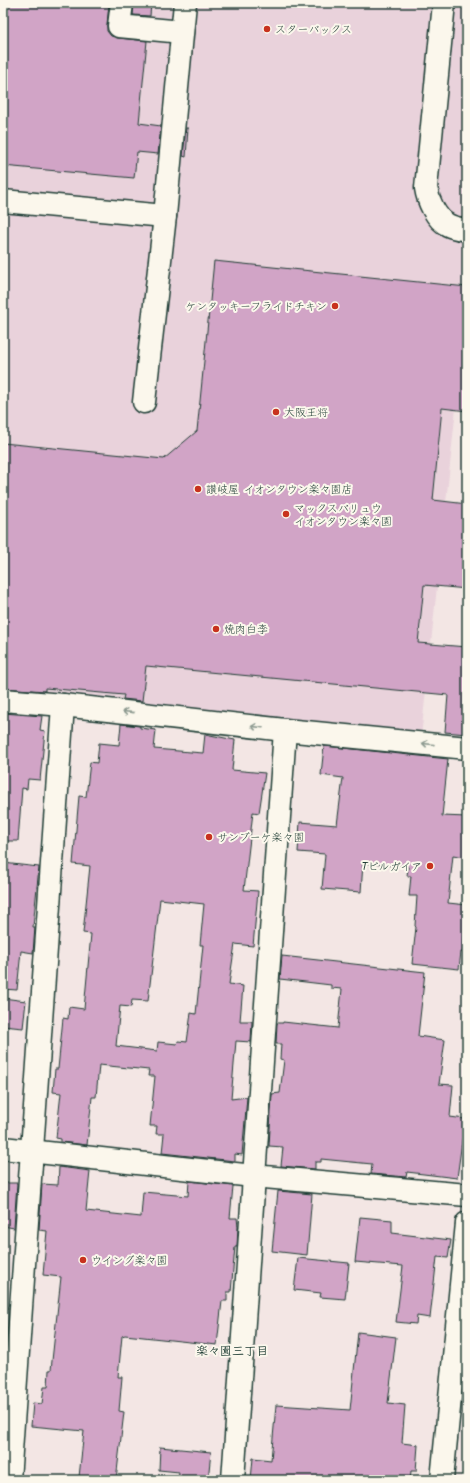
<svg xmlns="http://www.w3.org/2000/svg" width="470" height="1483" font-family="Kalam,'Klee One',sans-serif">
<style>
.built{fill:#e9d2db}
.building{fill:#d1a4c6;stroke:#1f3d34;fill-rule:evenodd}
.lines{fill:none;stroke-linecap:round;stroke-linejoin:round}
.minor-casing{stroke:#1f3d34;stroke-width:25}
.minor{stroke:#fbf7ec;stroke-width:22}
.oneway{stroke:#8d9a90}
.poi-dot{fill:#c8321e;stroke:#fbf7ec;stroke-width:1.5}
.labels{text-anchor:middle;stroke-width:4;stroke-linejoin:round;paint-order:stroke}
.poi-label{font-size:11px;fill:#1f3d34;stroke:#fbf7ec;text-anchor:start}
.neighbourhood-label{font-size:12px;font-weight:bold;fill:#1f3d34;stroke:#fbf7ec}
</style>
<rect width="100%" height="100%" fill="#f3e6e4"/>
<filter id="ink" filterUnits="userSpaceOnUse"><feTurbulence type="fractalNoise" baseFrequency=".025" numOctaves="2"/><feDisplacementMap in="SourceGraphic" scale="8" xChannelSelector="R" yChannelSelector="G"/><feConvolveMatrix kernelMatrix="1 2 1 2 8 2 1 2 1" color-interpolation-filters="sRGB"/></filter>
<g filter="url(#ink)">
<!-- built -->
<polygon class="built" points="3,3 467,3 467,352 462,352 421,737 3,701"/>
<!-- building -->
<g class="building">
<polygon points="3,3 109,3 107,25 107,31 111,36 118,38 147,41 139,123 161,126 158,154 137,152 134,178 3,166"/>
<polygon points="134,3 151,3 150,16 133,15"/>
<polygon points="186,128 188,128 186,157 183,156"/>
<polygon points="214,261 467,287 467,411 442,408 433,500 467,504 467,589 424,585 418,643 467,647 467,734 445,732 448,695 146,666 142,701 123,699 124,695 45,688 45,691 3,688 3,443 164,459 197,431"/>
<polygon points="3,713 42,716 40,730 45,731 40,780 28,779 27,789 22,788 18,841 3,841"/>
<path d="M121 724 140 726V728L156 730 154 749 203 753 205 734 235 740 232 770 265 773 259 813 253 812 244 890 258 891 253 946 235 944 229 984 243 986 240 1021H252L251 1042 236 1041 231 1099 247 1097 242 1155 235 1154V1161L162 1153 164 1134H156L157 1126H150L155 1076H148L149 1070 99 1065 96 1097H92L87 1145 61 1142V1139L56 1138 61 1093 53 1092 55 1069H58L63 1018 68 1019 69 1007 84 1009 91 934 83 933 90 866 73 864 79 796 86 797 90 762 97 763 99 743 119 745ZM160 899 204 904 200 945H203L196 1014 191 1013 187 1042 178 1041 177 1044 158 1042 157 1051 116 1046 120 1006 131 1007 132 1000 148 1001Z"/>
<polygon points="324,746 448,759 442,816 467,817 465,857 453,855 448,903 467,905 463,952 461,952 459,969 412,964 416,927 415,926 417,896 409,896 411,876 407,876 408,867 363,863 361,892 322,889 325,854 298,852 300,822 337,825 343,778 321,775"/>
<polygon points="3,863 39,867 33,927 35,927 33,953 21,951 17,990 3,989"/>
<polygon points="282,956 425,972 418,1036 445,1040 439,1084 453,1085 450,1117 465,1119 457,1178 407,1172 406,1177 371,1174 372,1164 321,1159 321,1162 315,1162 315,1169 281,1166 283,1147 269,1146 272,1094 280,1093 284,1060 280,1059 281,1044 276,1044 277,1023 283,1023 283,1022 338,1028 342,989 331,988 331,985 280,979"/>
<polygon points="3,998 26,1001 23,1028 3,1026"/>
<polygon points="59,1167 90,1171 86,1211 141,1217 143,1192 188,1196 189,1181 233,1186 230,1218 237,1218 238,1227 237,1247 235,1247 231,1292 227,1292 227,1301 222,1301 217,1345 125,1335 122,1336 118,1377 122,1377 119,1411 124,1412 116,1480 86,1480 86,1478 79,1477 84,1431 31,1426 33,1403 42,1404 44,1387 48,1387 49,1370 51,1370 61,1277 43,1275 47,1231 39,1230 42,1184 58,1185"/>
<polygon points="3,1183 17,1183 14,1228 3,1226"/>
<polygon points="278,1191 312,1194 307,1255 272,1251"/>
<polygon points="360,1217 392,1220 392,1233 451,1240 448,1258 437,1257 430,1318 417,1316 416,1324 396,1322 403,1266 355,1262"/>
<polygon points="298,1258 349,1263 345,1299 320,1297 321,1293 294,1290"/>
<polygon points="358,1332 396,1337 388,1403 405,1405 402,1443 418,1445 416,1471 411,1471 410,1480 251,1480 253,1458 271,1460 276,1405 350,1410"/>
<polygon points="160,1447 211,1452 208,1480 178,1480 179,1472 159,1470"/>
</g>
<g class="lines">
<defs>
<g id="minor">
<polyline points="122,3 119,26 182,32"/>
<path d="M444 3 426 188C428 201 436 219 448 225 454 228 461 229 467 230"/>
<polyline points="3,201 165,216"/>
<polyline points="144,402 165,216 185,3"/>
<polyline points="3,700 63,705 285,730 467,748"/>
<polyline points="3,1148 253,1176 467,1195"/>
<polyline points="9,1480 63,705"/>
<polyline points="233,1480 285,730"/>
<polyline points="442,1480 467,1223"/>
</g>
</defs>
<!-- minor casing -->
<use href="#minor" class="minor-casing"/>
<!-- minor -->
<use href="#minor" class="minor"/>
</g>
<!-- one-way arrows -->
<defs><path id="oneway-shaft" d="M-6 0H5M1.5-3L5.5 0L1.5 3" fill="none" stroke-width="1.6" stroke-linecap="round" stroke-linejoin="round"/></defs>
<g class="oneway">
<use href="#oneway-shaft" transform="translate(128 712) rotate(-174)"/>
<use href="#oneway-shaft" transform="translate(257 727) rotate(-174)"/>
<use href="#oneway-shaft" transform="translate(428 744) rotate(-174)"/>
</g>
</g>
<!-- markers -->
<g class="poi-dot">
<circle cx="267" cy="29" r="4"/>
<circle cx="335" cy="306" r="4"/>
<circle cx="276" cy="412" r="4"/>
<circle cx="198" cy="489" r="4"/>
<circle cx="286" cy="514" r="4"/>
<circle cx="216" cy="629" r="4"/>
<circle cx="209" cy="837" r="4"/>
<circle cx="430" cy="866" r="4"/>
<circle cx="83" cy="1260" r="4"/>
</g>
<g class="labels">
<!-- poi labels -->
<g class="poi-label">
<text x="275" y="33">スターバックス</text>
<text x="327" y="310" text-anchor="end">ケンタッキーフライドチキン</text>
<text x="284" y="416">大阪王将</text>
<text x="206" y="493">讃岐屋 イオンタウン楽々園店</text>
<text x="294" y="512">マックスバリュウ<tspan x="294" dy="13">イオンタウン楽々園</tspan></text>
<text x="224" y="633">焼肉白李</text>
<text x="217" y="841">サンブーケ楽々園</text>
<text x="422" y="870" text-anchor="end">Tビルガイア</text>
<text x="91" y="1264">ウイング楽々園</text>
</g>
<!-- neighbourhood labels -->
<g class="neighbourhood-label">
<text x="232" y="1355">楽々園三丁目</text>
</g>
</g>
<!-- margin -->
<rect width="470" height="1483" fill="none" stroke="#fbf7ec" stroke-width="16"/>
<rect x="8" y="8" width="454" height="1467" fill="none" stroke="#1f3d34" stroke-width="1.5" filter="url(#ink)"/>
</svg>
